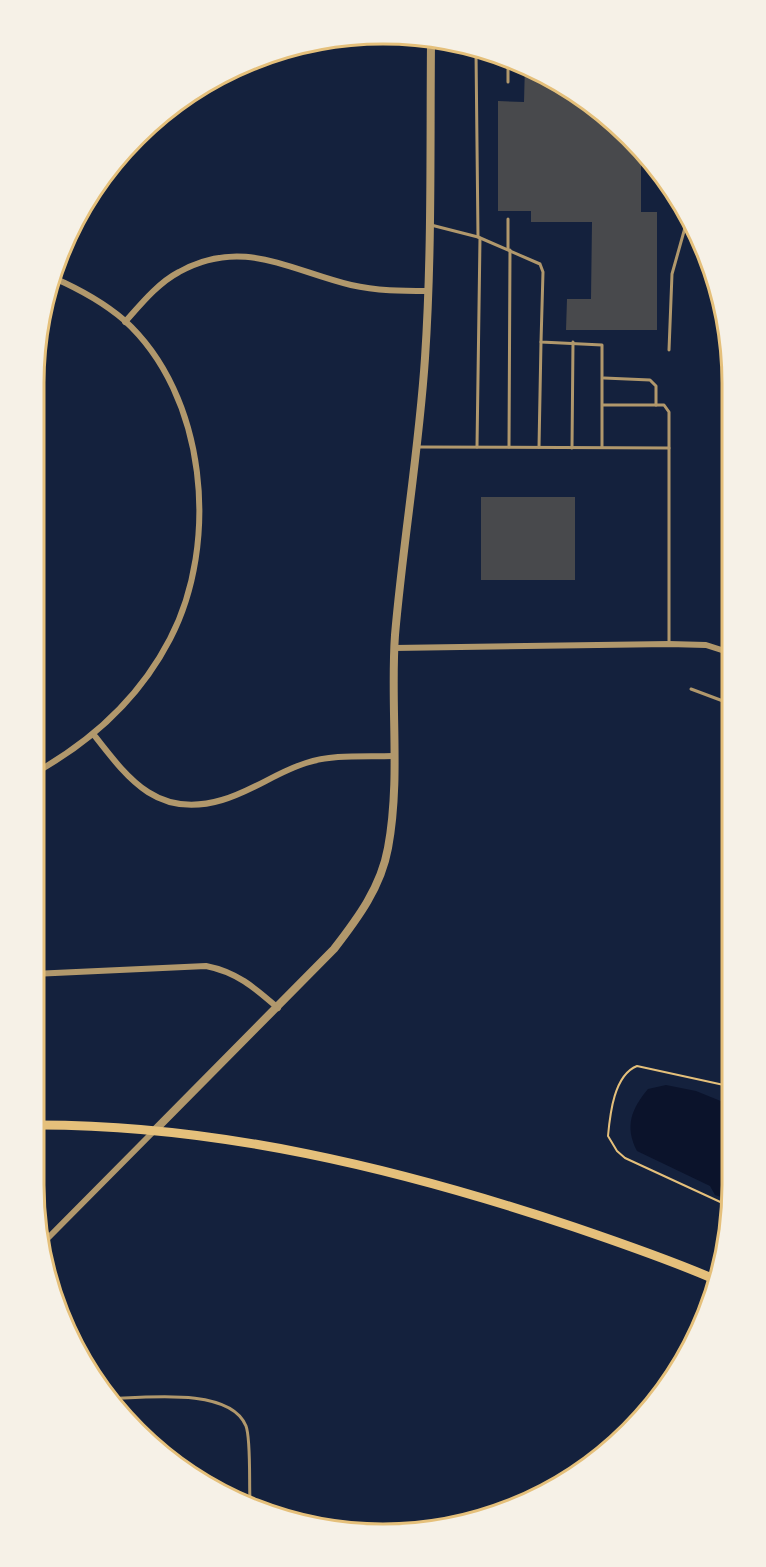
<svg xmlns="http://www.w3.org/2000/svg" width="766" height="1567" font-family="'PT Sans',sans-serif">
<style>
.water{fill:#0b132b}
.building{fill:#48494c}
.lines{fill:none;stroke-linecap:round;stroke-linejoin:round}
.path{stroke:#e5c07b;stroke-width:2}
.service{stroke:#b1986c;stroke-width:3}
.minor{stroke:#b1986c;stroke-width:6}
.tertiary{stroke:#b1986c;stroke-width:8}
.secondary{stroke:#e5c07b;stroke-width:9}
.rim{fill:none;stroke:#e5c07b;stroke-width:3}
</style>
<rect width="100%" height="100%" fill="#14213d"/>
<!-- water -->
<path class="water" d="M666 1085 696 1091 733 1106 731 1195 723 1193 721 1197 715 1195 710 1186 637 1151C624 1126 632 1108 648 1089Z"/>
<!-- building -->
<g class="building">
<polygon points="525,64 596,106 641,150 641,212 657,212 657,330 566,330 567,299 591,299 592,222 531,222 531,211 498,211 498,101 524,102"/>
<rect x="481" y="497" width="94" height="83"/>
</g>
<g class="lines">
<!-- path -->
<path class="path" d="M729 1206 625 1158 617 1151 608 1136C610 1114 614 1075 637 1066L733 1087"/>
<!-- service -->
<g class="service">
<polyline points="476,52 478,237"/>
<polyline points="508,58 508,82"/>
<polyline points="431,225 478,237 540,264 543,272 541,342 602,345 602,447"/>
<polyline points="508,249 508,219"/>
<polyline points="669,350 672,274 688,217"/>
<polyline points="604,378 650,380 656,386 656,405"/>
<polyline points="603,405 664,405 669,412 669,448"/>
<polyline points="417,447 669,448 669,644"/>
<polyline points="477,447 480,238"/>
<polyline points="509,447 510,250"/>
<polyline points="539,447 541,342"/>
<polyline points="572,448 573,342"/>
<polyline points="691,689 731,704"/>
<path d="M107 1399C141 1398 230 1386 246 1426 251 1439 249 1484 250 1500"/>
</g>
<!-- minor -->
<g class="minor">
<path d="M125 322C141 304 158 283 179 272 242 237 289 270 351 285 377 291 402 291 429 291"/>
<polyline points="394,648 669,644 706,645 731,653"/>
<path d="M94 735C129 780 158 819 222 800 251 792 277 772 306 763 333 754 365 757 393 756"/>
<path d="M33 774C91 742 139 699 170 639 220 543 207 395 124 320 103 302 79 289 54 278"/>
<path d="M33 974 206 966C237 972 255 988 278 1008"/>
<polyline points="43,1243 155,1130"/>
</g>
<!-- tertiary -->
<path class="tertiary" d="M156 1129 334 949C358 918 381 887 388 848 401 778 390 705 395 635 403 542 419 450 425 358 432 253 430 148 431 43"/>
<!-- secondary -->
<path class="secondary" d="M33 1125C217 1124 401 1169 574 1227 621 1243 668 1259 714 1279"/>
</g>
<!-- crop -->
<path d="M0 0H766V1567H0ZM383 44H383A339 339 0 0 1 722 383V1185A339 339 0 0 1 383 1524H383A339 339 0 0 1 44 1185V383A339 339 0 0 1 383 44Z" fill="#f6f1e7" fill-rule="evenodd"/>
<path class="rim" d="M383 44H383A339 339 0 0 1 722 383V1185A339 339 0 0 1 383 1524H383A339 339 0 0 1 44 1185V383A339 339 0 0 1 383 44Z"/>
</svg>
